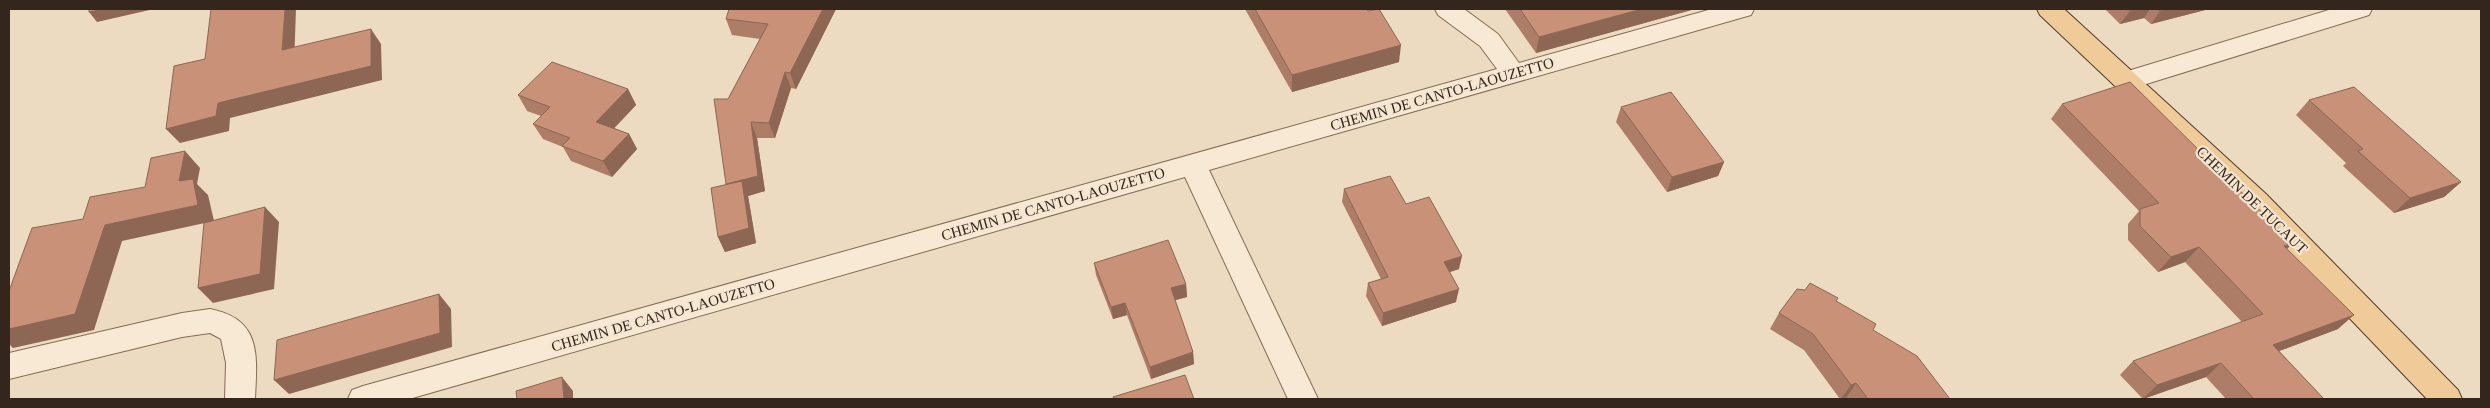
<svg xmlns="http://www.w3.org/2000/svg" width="2490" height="408" font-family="Georgia,serif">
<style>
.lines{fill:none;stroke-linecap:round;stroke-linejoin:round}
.minor-casing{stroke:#846c59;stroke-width:2}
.major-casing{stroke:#523b2d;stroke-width:2}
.minor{fill:#f7e9d3;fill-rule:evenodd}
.major{fill:#eecb99;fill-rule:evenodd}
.wall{fill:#ad7d67}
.shaded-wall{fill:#8d6654}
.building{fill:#c99178;stroke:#8d6654}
.labels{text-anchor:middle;stroke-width:4.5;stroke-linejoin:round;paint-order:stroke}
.street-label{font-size:15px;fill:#35261d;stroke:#f4e6d0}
</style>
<rect width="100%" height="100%" fill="#ecdac1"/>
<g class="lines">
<defs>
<g id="minor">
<polygon points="1435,9 1464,9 1498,34 1519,63 1712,9 1754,9 1751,15 1209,170 1318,399 1288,399 1185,177 409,399 348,399 352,390 363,386 1497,69 1480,46 1438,15"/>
<polygon points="2332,9 2372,9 2369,15 2127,90 2118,88 2114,81 2118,74"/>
<path d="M210 309C262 319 257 355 255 399H225L226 363 221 339 210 333 182 337 9 379V353L182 313Z"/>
</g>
<polygon id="major" points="2037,9 2064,9 2266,194 2458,390 2462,399 2427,399 2246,210 2040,15"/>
</defs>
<!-- minor casing -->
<use href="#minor" class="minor-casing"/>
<!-- major casing -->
<use href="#major" class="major-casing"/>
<!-- minor -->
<use href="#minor" class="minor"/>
<!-- major -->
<use href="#major" class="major"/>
</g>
<!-- wall -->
<g class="wall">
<polygon points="836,9 796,89 791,88 775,138 757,138 765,191 748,196 756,243 725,252 718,237 726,184 728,99 760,39 732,35 726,19"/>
<polygon points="1245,9 1367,9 1399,62 1292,92"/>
<polygon points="1505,9 1695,9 1536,53"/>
<polygon points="2105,9 2209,9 2151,24 2144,18 2120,24"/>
<polygon points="628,89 636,105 614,128 629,134 637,149 612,177 571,161 563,147 543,139 533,124 541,116 527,111 518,95"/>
<polygon points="2309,100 2461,182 2444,197 2394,213 2343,166 2346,163 2296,115"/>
<polygon points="2062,104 2287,249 2338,329 2279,351 2324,399 2226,399 2206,377 2143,399 2120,375 2133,361 2242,322 2185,262 2158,272 2128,240 2128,224 2139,211 2051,119"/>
<polygon points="1621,107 1724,162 1718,176 1667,192 1616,122"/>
<polygon points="1344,189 1406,204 1459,269 1449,272 1456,302 1382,326 1366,296 1368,283 1381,279 1342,202"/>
<polygon points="1094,263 1186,284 1187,297 1175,300 1193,352 1194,364 1151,379 1127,315 1113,319 1096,275"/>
<polygon points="1836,301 1873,330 1950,399 1846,399 1846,398 1840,399 1804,350 1770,329 1779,313"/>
</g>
<!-- shaded-wall -->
<g class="shaded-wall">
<polygon points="104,9 154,9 97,22 89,12"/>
<polygon points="285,9 296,9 294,65 282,50"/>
<polygon points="823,9 836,9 796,89 790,73"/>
<polygon points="1642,9 1695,9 1536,53 1539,37"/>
<polygon points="2137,9 2150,9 2144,18 2120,24 2130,11"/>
<polygon points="2167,9 2209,9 2151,24 2160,11"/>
<polygon points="371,29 381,44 382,80 230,118 229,131 180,143 166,129"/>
<polygon points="1401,45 1399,62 1292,92 1292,75"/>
<polygon points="785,72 791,88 775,138 769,123"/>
<polygon points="628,89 636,105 605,138 596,122"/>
<polygon points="751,122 757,138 765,191 748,196 756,243 725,252 718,237 733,200"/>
<polygon points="629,134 637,149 612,177 603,161"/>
<polygon points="185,151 200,168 197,184 208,195 214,221 122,241 94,330 13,348 9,344 9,329 105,225 179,181"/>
<polygon points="1724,162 1718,176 1667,192 1672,177"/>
<polygon points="2461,182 2444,197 2394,213 2410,198"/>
<polygon points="265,207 279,222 274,289 213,303 198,288"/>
<polygon points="2293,243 2278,258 2284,246"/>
<polygon points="2199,247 2185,262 2158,272 2171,257"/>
<polygon points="1462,256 1459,269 1441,275 1444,262"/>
<polygon points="1186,284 1187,297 1172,301 1171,288"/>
<polygon points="1459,289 1456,302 1382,326 1383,313"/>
<polygon points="439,294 451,309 452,347 289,394 274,380"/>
<polygon points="1125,303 1127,315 1113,319 1111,307"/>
<polygon points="2354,315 2338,329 2258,359 2273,345"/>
<polygon points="1193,352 1194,364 1151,379 1150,367"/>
<polygon points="2221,363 2206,377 2143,399 2157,385"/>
<polygon points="562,377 573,391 573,399 564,399"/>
<polygon points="1856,383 1846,398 1841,399 1851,385"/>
</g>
<!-- building -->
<g class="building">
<polygon points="89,9 104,9 89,12"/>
<polygon points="211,9 285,9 282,50 371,29 371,66 218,103 216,116 166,129 174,66 205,59"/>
<polygon points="729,9 823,9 790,73 785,72 769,123 751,122 758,176 726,184 714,99 728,99 768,24 726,19"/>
<polygon points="1255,9 1367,9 1368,11 1379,9 1401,45 1292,75"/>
<polygon points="1520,9 1642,9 1539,37"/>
<polygon points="2128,9 2137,9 2130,11"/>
<polygon points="2158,9 2167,9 2160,11"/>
<polygon points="552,62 628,89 596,122 629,134 603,161 562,146 570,138 533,124 550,107 518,95"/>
<polygon points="2130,82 2293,243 2284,246 2354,315 2273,345 2324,399 2254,399 2221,363 2157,385 2133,361 2263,314 2199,247 2171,257 2140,226 2140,209 2159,203 2062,104"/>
<polygon points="2354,87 2461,182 2410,198 2358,151 2363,149 2309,100"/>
<polygon points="1671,92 1724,162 1672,177 1621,107"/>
<polygon points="185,151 179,181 193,179 198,205 105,225 75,314 9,329 9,291 32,228 83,219 90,197 145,187 151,158"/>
<polygon points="1390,176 1406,204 1429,197 1462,256 1444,262 1459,289 1383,313 1368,283 1388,277 1344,189"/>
<polygon points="742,181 749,228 718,237 711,188"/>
<polygon points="265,207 260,274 198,288 204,223"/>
<polygon points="1168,240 1186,284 1171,288 1193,352 1150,367 1125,303 1111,307 1094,263"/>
<polygon points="1810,283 1838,298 1836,301 1876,324 1873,330 1917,356 1950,399 1868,399 1856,383 1851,385 1813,334 1779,313 1797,289 1805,290"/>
<polygon points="439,294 440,333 274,380 277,340"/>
<polygon points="1185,375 1194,399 1114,399 1113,397"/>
<polygon points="562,377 564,399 517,399 516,391"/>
</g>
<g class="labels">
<!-- street labels -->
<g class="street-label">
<text transform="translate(1442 94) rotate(-16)" y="5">CHEMIN DE CANTO-LAOUZETTO</text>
<text transform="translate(2252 200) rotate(44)" y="5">CHEMIN DE TUCAUT</text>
<text transform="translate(1053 204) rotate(-16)" y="5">CHEMIN DE CANTO-LAOUZETTO</text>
<text transform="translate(663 315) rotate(-16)" y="5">CHEMIN DE CANTO-LAOUZETTO</text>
</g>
</g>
<!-- border -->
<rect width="2490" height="408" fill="none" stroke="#35261d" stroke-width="20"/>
</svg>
